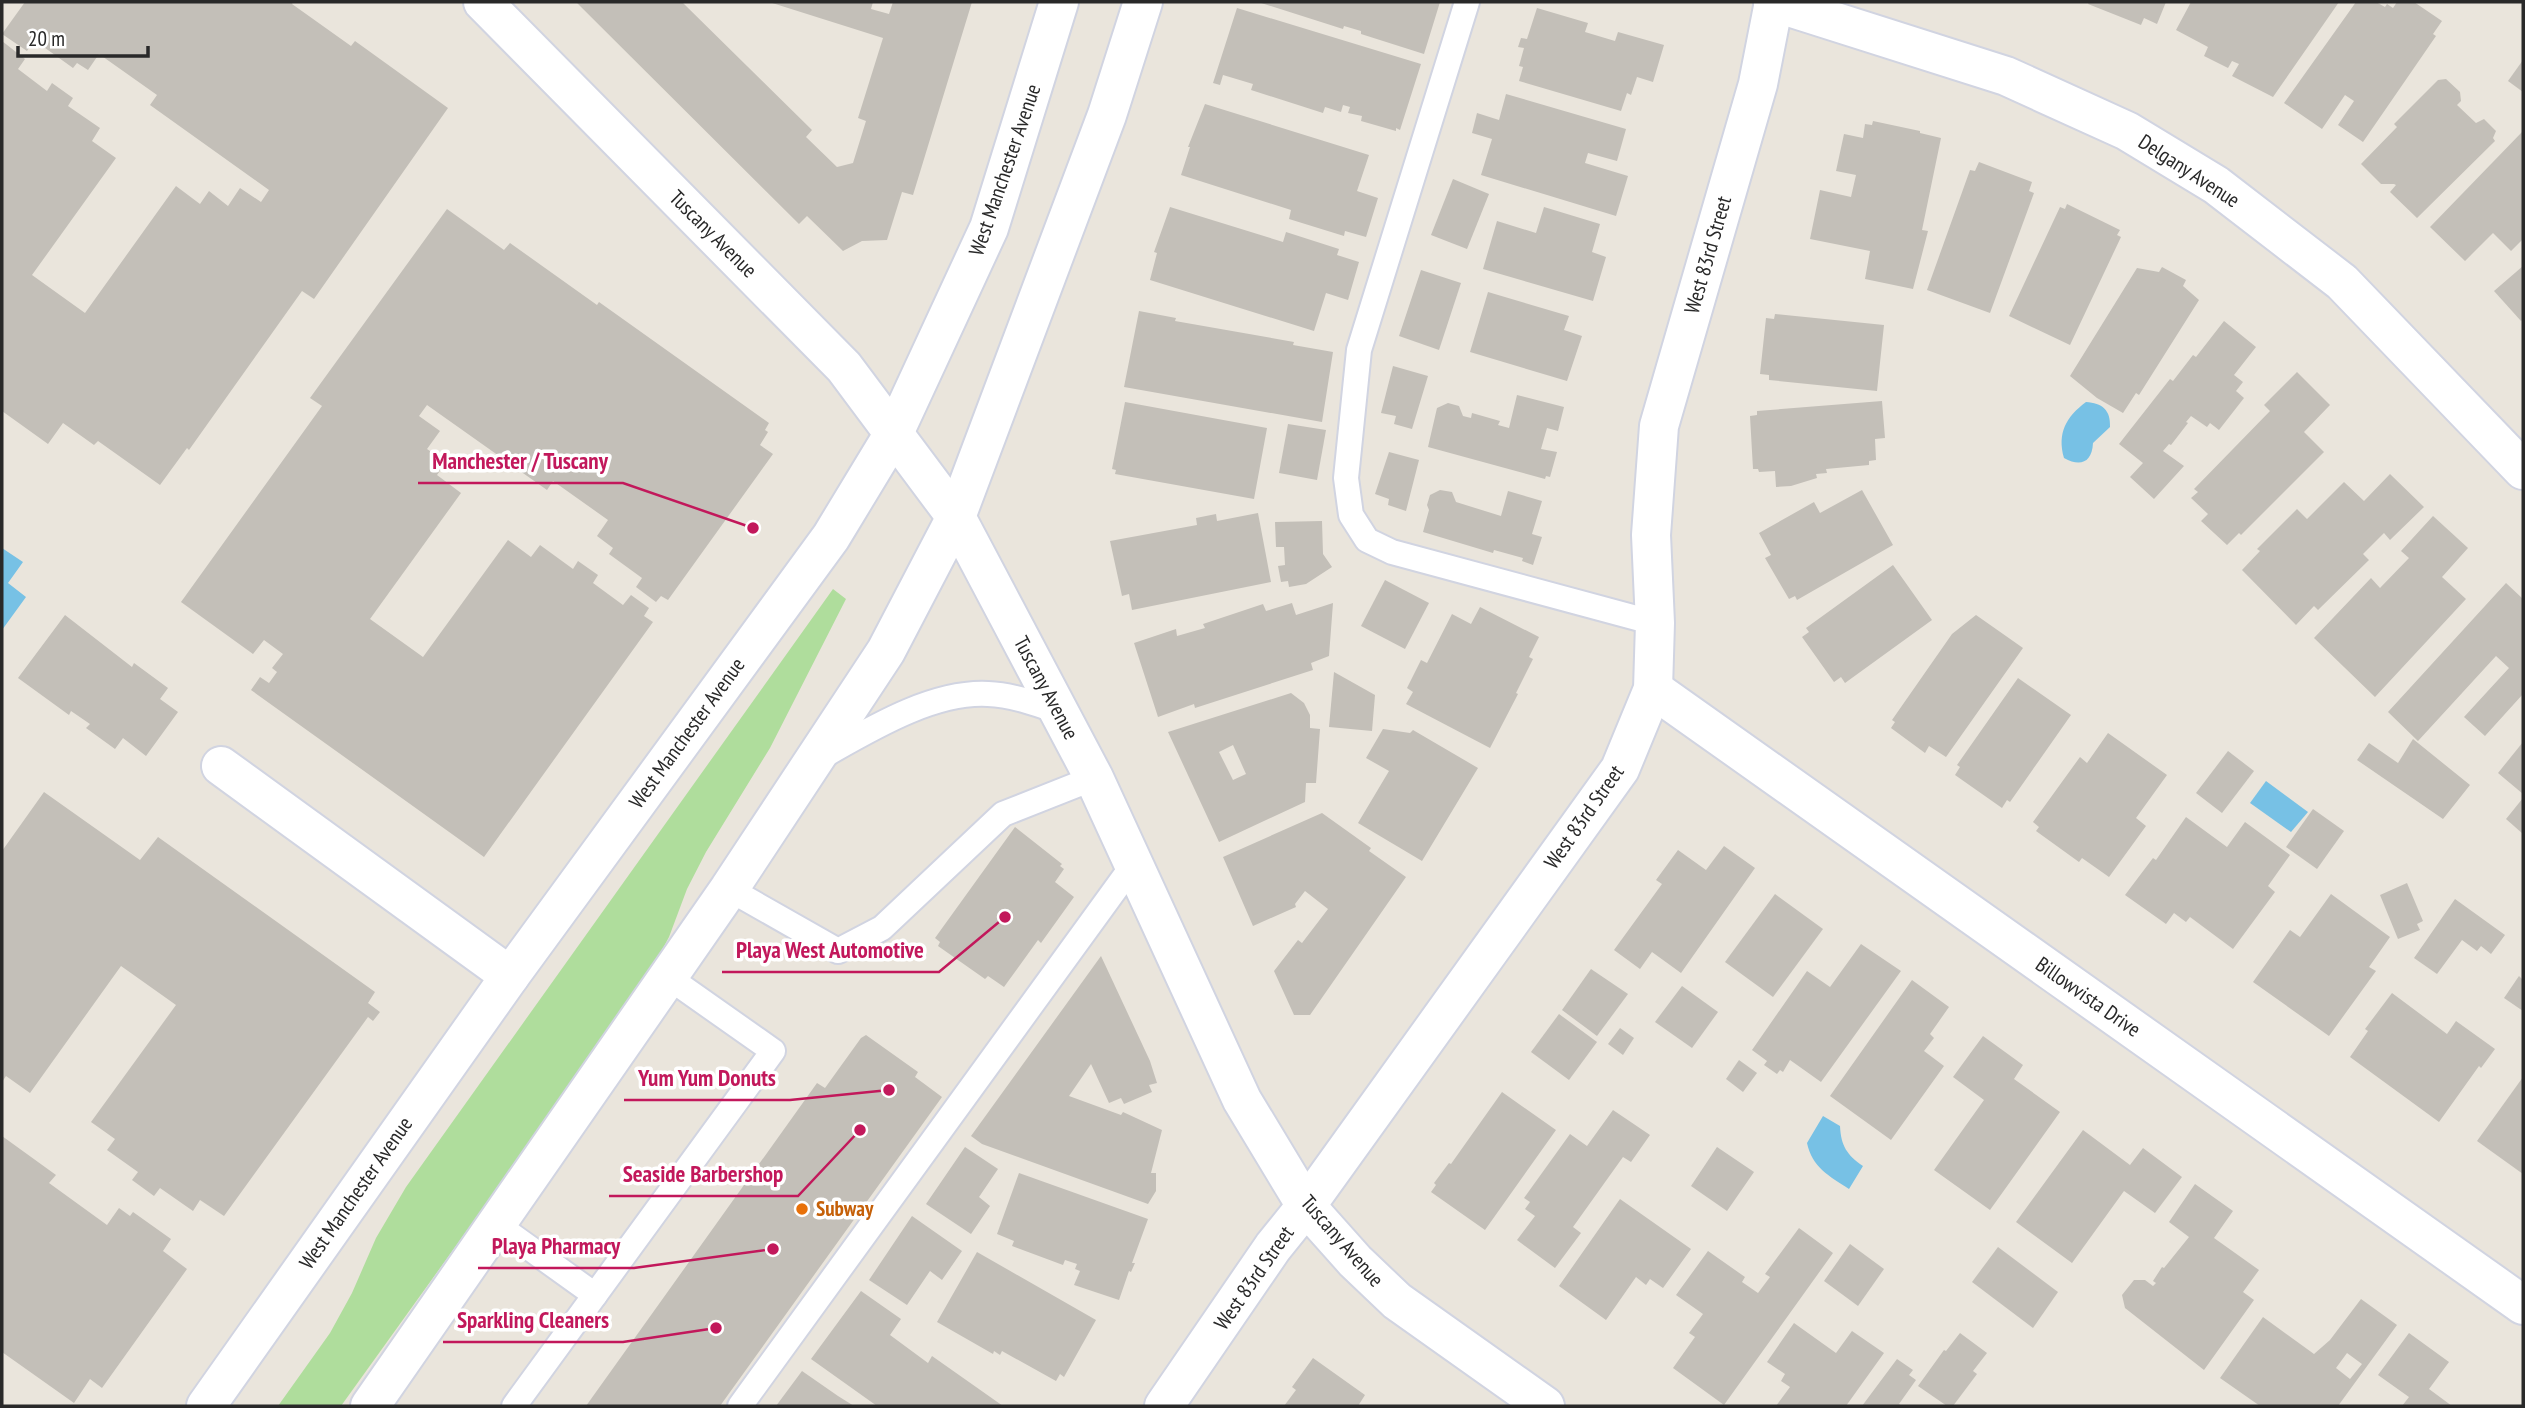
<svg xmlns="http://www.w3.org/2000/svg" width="2525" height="1408" font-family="'PT Sans Narrow',sans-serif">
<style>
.green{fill:#afdd9c}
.water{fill:#77c1e5}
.building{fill:#c3bfb8;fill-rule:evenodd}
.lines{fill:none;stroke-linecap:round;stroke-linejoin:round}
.lane-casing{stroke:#d1d4e1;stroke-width:28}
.street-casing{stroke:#d1d4e1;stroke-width:42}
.secondary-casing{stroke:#d1d4e1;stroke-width:42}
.lane{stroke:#fff;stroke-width:24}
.street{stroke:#fff;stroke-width:38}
.secondary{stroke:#fff;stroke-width:38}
.food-dot{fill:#e8710a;stroke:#fff;stroke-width:2.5}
.labels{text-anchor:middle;stroke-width:7;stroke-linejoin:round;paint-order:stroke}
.street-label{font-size:21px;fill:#292929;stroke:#fff}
.food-label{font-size:21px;font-weight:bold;fill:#c56008;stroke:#fff;text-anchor:start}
.leader{fill:none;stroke:#c2185b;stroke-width:2.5}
.callout-dot{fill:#c2185b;stroke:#fff;stroke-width:2.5}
.callout-label{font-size:23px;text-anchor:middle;font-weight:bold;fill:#c2185b;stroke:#fff;stroke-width:7;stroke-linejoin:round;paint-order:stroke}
</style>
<rect width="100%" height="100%" fill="#eae5dc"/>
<!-- green -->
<polygon class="green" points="833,589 846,599 770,748 706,852 687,889 669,937 644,984 341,1406 278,1406 330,1333 352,1293 376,1238 406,1187"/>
<!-- water -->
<g class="water">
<path d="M2086 402C2102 403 2111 410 2110 427L2093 443C2092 463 2080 467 2064 458 2057 433 2066 417 2086 402Z"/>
<polygon points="2,548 23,562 8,583 26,597 2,630"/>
<polygon points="2266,781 2308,812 2291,832 2250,803"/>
<path d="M1823 1116 1840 1126C1841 1146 1847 1155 1863 1166L1849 1189C1829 1176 1812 1167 1807 1143Z"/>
</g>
<!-- building -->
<g class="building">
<polygon points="25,2 293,2 292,4 351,46 355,41 448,108 314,299 302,291 189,450 187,448 160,485 98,441 94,445 63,423 48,444 2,411 2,41 25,59 18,69 47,91 52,83 73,98 68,106 100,128 92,141 116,158 32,275 85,313 176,186 200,204 209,191 228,206 240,188 261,202 269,190 150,105 157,95 99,54 88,70 77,63 73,68 34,40 27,51 2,34"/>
<polygon points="576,2 682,2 812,130 806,137 837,167 853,163 866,121 858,118 883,38 769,2 873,2 871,9 889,14 893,2 972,2 913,195 902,192 887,240 862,241 843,251 807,216 799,224"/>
<polygon points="1258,2 1440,2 1424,54 1361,34 1361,31 1344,26 1343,29"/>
<polygon points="2089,2 2166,2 2157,24 2144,18 2141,25 2088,4"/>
<polygon points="2191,2 2339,2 2273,97 2232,76 2239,64 2232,61 2228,68 2204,56 2208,47 2176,30"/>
<polygon points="2356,2 2376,2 2385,7 2387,4 2393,8 2397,2 2414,2 2442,21 2433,34 2436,36 2363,142 2338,125 2354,101 2345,95 2322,129 2284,103"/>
<polygon points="1237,8 1421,64 1400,130 1396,128 1396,131 1361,121 1362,116 1348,113 1350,107 1343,105 1341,112 1325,107 1323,113 1251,90 1253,84 1223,75 1220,85 1213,83"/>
<polygon points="1537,8 1588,23 1585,32 1615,41 1618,32 1664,45 1653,82 1637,77 1631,95 1627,93 1621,111 1519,81 1523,67 1519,66 1524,48 1518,47 1521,38 1527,39"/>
<polygon points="2523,60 2523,92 2508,81"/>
<polygon points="2446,79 2460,92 2461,101 2457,105 2476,123 2484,119 2496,131 2493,138 2495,141 2417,218 2390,192 2396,185 2394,184 2381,184 2361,164 2397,127 2394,124 2438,80"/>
<polygon points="1506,94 1626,129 1617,161 1588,153 1585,163 1628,176 1616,216 1481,175 1492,139 1472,133 1477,113 1499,120"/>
<polygon points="1205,104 1369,155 1357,191 1378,198 1366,237 1345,231 1344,236 1289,219 1291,210 1181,175 1190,147 1188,147"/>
<polygon points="1873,121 1920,131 1920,133 1941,138 1922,230 1928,231 1913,289 1865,279 1870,251 1810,239 1820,190 1851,197 1856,175 1836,171 1844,134 1863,138 1865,124 1872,125"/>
<polygon points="2523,131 2523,239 2511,251 2493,233 2465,261 2430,227"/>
<polygon points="1979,162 2032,182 2029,191 2034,193 1990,313 1927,290 1970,170 1975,171"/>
<polygon points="1453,179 1489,194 1467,249 1431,235"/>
<polygon points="2067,204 2120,230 2117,235 2121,237 2070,345 2009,316 2060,207 2065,209"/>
<polygon points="1170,207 1283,242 1286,232 1339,249 1337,255 1359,262 1348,300 1326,293 1314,331 1150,280 1157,253 1154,252"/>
<polygon points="1544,207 1600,224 1592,252 1606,257 1593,301 1483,269 1497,221 1536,233"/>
<polygon points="447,209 504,250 510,243 597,305 599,302 769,423 765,430 768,432 760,445 773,454 668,600 661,596 656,602 636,587 642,578 609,554 613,548 597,536 608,520 553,481 547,490 427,405 419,416 440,431 427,449 446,462 437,475 461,493 370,619 423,657 508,540 531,557 540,545 573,569 578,561 598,575 593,583 623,605 631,595 649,608 644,616 653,622 484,857 251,690 260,677 269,683 277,672 272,668 283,654 264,640 253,654 181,602 322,406 310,398"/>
<polygon points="2523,266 2523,319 2521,321 2494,291"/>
<polygon points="2162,267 2186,280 2183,286 2199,300 2139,395 2136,393 2123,413 2097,398 2070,376 2137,268 2159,272"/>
<polygon points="1421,270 1461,283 1439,350 1399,336"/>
<polygon points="1488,292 1569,316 1564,330 1582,336 1567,381 1470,352"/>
<polygon points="1139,311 1176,318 1175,321 1294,342 1293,345 1333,352 1322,422 1124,387"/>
<polygon points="1775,314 1884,325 1877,391 1769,380 1769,375 1760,374 1766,318 1774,319"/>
<polygon points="2224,321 2256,347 2234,375 2243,382 2236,391 2244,398 2219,430 2210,423 2207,427 2191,416 2186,422 2188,423 2171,445 2169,444 2163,451 2184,466 2154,499 2130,477 2143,463 2119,444 2170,379 2173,381 2193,355 2196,357"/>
<polygon points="1393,366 1428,376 1412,429 1394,424 1396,416 1381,413"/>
<polygon points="2297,372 2330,405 2304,432 2324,452 2241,535 2239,533 2227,545 2201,521 2208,514 2191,498 2198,492 2194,489 2270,411 2264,405"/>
<polygon points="1517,395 1564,407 1558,431 1547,428 1541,449 1557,452 1550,477 1546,476 1545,479 1428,447 1437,408 1448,403 1459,406 1463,416 1471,418 1472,413 1500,421 1498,425 1509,428"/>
<polygon points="1882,401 1885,438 1875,439 1876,460 1869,461 1869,465 1826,469 1827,473 1816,474 1817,478 1791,486 1776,487 1775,471 1759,472 1758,469 1753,469 1750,416 1757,415 1757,411"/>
<polygon points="1125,402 1267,428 1254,499 1115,474 1116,470 1112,469"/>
<polygon points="1288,424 1326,430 1317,480 1279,473"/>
<polygon points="1389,452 1419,460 1406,511 1388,505 1389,499 1375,494"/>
<polygon points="2390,474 2424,507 2390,540 2384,533 2363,554 2369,560 2318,610 2314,606 2296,625 2242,570 2260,551 2257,549 2297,509 2307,519 2344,482 2364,501"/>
<polygon points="1440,490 1452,492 1456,502 1501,516 1508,491 1542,501 1532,534 1542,537 1533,565 1522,561 1523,558 1494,550 1493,553 1423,532 1429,510 1427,505 1430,495"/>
<polygon points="1862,490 1893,545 1797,600 1795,596 1789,599 1765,558 1771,555 1759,533 1814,502 1820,513"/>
<polygon points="1258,513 1271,582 1132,610 1129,594 1122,596 1110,541 1197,525 1196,518 1216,514 1217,521"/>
<polygon points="2433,516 2468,548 2442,577 2466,599 2375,697 2314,638 2371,578 2380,588 2409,558 2401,551"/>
<polygon points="1322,521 1323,554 1332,567 1306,584 1289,587 1288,581 1281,582 1278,566 1285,565 1284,547 1276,547 1275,522"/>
<polygon points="1893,565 1932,620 1845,683 1841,677 1834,682 1802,637 1809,632 1806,628"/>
<polygon points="1385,580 1429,603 1405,649 1361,626"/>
<polygon points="2506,583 2523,599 2523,694 2485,736 2464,717 2509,668 2496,656 2418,741 2388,712"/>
<polygon points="1292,603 1296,615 1333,603 1329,656 1311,663 1313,670 1195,708 1194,704 1158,717 1134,643 1176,629 1177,636 1205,628 1203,624 1263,604 1266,611"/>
<polygon points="1480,607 1539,637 1529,657 1533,659 1516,693 1518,694 1490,748 1406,704 1413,692 1407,688 1421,660 1427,663 1452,614 1471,624"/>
<polygon points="65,615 132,667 134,663 168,688 160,699 178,712 146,756 123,738 115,749 86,728 90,724 71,711 69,715 18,678"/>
<polygon points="1976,615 2023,648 1946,757 1929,746 1925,753 1891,728 1895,722 1892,720 1952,634"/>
<polygon points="1334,672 1375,695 1372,731 1329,727"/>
<polygon points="2018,678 2071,715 2010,802 2007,800 2002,808 1955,775 1960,767 1957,765"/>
<path d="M1291 693 1304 703 1310 715V728L1320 729 1316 783H1306L1305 802 1219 842 1168 732ZM1233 745 1246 774 1233 780 1219 752Z"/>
<polygon points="1383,729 1410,733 1413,730 1478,768 1422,861 1358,823 1389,771 1366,758"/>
<polygon points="2108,733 2167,775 2136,818 2146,826 2109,877 2082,858 2079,862 2036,831 2039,827 2033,822 2080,757 2087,763"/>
<polygon points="2413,739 2470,785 2443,819 2357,760 2369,743 2398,763"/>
<polygon points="2523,742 2523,794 2498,773"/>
<polygon points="2228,751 2254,771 2222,813 2196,793"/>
<polygon points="44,792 140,860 158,837 375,992 368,1003 380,1012 373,1021 368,1017 224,1216 200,1200 193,1211 160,1188 154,1196 132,1180 138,1172 107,1150 115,1139 91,1122 176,1005 121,966 30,1093 6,1076 2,1082 2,851"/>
<polygon points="2523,798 2523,834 2506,819"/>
<polygon points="2313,809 2344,831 2317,869 2286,847"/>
<polygon points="1322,813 1371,848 1369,851 1406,877 1310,1015 1294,1015 1274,971 1298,940 1302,943 1328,909 1305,891 1295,904 1296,907 1253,926 1223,857"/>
<polygon points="2186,817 2227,847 2245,822 2290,855 2268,886 2275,892 2233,949 2190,917 2186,922 2174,913 2166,924 2125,895 2153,858 2156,860"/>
<polygon points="1015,827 1062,864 1060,866 1064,869 1055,882 1074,897 1041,943 1038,940 1004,987 988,976 985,979 938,946 940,942 935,938"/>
<polygon points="1724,846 1755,868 1681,973 1652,952 1640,969 1614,950 1662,884 1656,880 1678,850 1706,870"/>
<polygon points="2407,883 2423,921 2417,924 2420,930 2398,939 2380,895"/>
<polygon points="1775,894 1823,929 1773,997 1725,962"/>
<polygon points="2331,894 2390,937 2369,967 2376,971 2329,1036 2253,982 2290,930 2300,937"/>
<polygon points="2455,899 2505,935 2491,954 2481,946 2477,951 2462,940 2437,974 2414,958"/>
<polygon points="1861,944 1901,971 1821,1082 1790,1060 1783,1072 1780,1070 1777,1074 1764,1065 1767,1061 1752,1050 1807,971 1830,987"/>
<polygon points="1101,956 1150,1061 1157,1083 1149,1085 1152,1092 1124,1104 1121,1098 1109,1103 1091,1064 1069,1096 1121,1115 1123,1112 1162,1130 1151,1173 1156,1173 1156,1191 1148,1204 982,1144 971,1136"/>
<polygon points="1591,969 1628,994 1597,1036 1562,1010"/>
<polygon points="2519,976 2523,980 2523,1011 2504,998"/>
<polygon points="1912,980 1949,1007 1930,1034 1934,1038 1924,1051 1944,1066 1891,1140 1830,1096"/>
<polygon points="1682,986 1718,1012 1692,1048 1655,1022"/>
<polygon points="2392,993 2447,1034 2456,1021 2495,1049 2481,1068 2479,1066 2439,1122 2350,1057 2368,1031 2365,1029"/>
<polygon points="1559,1014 1597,1042 1569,1080 1531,1052"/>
<polygon points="1620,1028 1634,1038 1623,1055 1608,1044"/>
<polygon points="866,1035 918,1072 915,1077 942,1097 720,1406 586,1406 817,1083 825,1088 861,1038"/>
<polygon points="1983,1036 2023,1065 2014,1079 2060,1112 1990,1210 1934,1170 1984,1100 1953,1077"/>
<polygon points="1739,1060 1757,1073 1743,1092 1726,1079"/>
<polygon points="2523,1077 2523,1174 2477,1141"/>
<polygon points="1502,1092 1556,1130 1485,1230 1431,1192 1436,1185 1434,1183 1449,1163 1451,1164"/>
<polygon points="1613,1110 1650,1135 1631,1162 1623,1157 1573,1227 1581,1233 1555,1268 1517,1240 1535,1216 1525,1209 1530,1202 1524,1198 1570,1134 1587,1146"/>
<polygon points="2083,1130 2130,1165 2143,1148 2182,1177 2155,1213 2124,1191 2072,1263 2016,1222"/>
<polygon points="2,1136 56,1175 49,1183 107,1225 119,1208 130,1216 133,1212 171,1239 163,1251 187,1269 102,1388 90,1379 74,1403 2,1352"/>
<polygon points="965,1147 998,1169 979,1197 990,1206 971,1234 926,1204"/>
<polygon points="1717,1147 1754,1172 1727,1211 1691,1186"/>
<polygon points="1019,1173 1148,1219 1132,1263 1135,1263 1131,1272 1129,1271 1119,1300 1074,1285 1080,1271 1075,1269 1077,1264 1065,1260 1063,1265 1012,1246 1014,1241 997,1234"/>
<polygon points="2195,1184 2233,1211 2214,1238 2259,1270 2243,1292 2254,1300 2204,1370 2125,1308 2122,1295 2134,1280 2145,1280 2153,1286 2156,1283 2153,1281 2162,1267 2164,1268 2189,1237 2169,1222"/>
<polygon points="1620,1199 1691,1249 1663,1288 1650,1279 1646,1285 1636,1277 1606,1320 1559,1286"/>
<polygon points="912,1216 962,1251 942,1280 930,1271 907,1305 869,1280"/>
<polygon points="1799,1228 1833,1253 1724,1405 1673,1368 1695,1337 1689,1333 1703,1314 1676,1295 1708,1251 1745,1277 1742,1282 1758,1293 1770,1277 1765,1274"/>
<polygon points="1850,1244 1884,1269 1858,1306 1824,1281"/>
<polygon points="1998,1247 2058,1292 2033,1328 1972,1282"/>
<polygon points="977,1252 1096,1320 1064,1377 1060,1374 1056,1381 1002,1351 1000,1355 994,1351 993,1354 937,1322"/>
<polygon points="861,1291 901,1319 890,1335 928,1363 932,1356 1003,1406 877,1406 811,1359"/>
<path d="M2361 1299 2397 1325 2338 1406H2260L2220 1378 2263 1317 2314 1354 2330 1340ZM2347 1353 2362 1364 2350 1379 2336 1368Z"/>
<polygon points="1794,1323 1836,1353 1852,1331 1884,1353 1846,1406 1776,1406 1790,1387 1781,1381 1785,1374 1767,1362"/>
<polygon points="1960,1333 1987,1353 1973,1371 1977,1374 1953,1406 1947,1406 1918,1386 1944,1350 1946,1351"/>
<polygon points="2409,1333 2449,1362 2429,1389 2452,1406 2402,1406 2409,1397 2378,1375"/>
<polygon points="1313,1358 1365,1395 1358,1406 1284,1406 1296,1390 1292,1387"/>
<polygon points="1897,1359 1913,1370 1909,1375 1916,1380 1899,1404 1902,1406 1862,1406"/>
<polygon points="802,1371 838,1396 854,1406 776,1406"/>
</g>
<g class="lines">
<defs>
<g id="lane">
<polyline points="1467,2 1359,350 1346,478 1351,515 1367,540 1392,552 1655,623"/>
<path d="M821 757C869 730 932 691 988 694 1012 695 1035 703 1057 711"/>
<polyline points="729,889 838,951 882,928 1003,814 1094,778"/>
<polyline points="496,1224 595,1295"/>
<polyline points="514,1406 773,1051 668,977"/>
<polyline points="740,1406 1133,865"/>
</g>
<g id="street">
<polyline points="483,2 844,367 956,517 1094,778 1242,1100 1306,1206 1355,1261 1397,1301 1545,1406"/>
<polyline points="1773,2 2006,76 2127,131 2216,185 2342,282 2523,470"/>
<polyline points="1653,689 2523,1305"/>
<polyline points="221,766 510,976"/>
<polyline points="1164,1406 1273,1247 1306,1206 1620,769 1653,689 1655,623 1651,535 1659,426 1758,84 1774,2"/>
</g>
<g id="secondary">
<polyline points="206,1406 510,976 831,537 894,433 989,228 1059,2"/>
<polyline points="370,1406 729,889 886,651 956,517 1107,115 1143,2"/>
</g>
</defs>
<!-- lane casing -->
<use href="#lane" class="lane-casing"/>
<!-- street casing -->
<use href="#street" class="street-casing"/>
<!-- secondary casing -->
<use href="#secondary" class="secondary-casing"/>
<!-- lane -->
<use href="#lane" class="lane"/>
<!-- street -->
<use href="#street" class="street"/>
<!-- secondary -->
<use href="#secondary" class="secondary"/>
</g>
<!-- markers -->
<circle class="food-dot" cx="802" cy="1209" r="7"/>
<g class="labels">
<!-- street labels -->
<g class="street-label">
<text transform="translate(1005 170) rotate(-71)" y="7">West Manchester Avenue</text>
<text transform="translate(2189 171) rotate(33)" y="7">Delgany Avenue</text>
<text transform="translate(713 234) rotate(45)" y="7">Tuscany Avenue</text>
<text transform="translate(1708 255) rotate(-74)" y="7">West 83rd Street</text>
<text transform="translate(1046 688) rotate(62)" y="7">Tuscany Avenue</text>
<text transform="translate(687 733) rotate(-54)" y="7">West Manchester Avenue</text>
<text transform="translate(1584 817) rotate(-55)" y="7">West 83rd Street</text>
<text transform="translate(2088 997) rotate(35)" y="7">Billowvista Drive</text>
<text transform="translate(356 1193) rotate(-55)" y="7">West Manchester Avenue</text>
<text transform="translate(1342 1241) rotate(49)" y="7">Tuscany Avenue</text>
<text transform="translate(1254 1278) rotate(-55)" y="7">West 83rd Street</text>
</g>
<!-- food labels -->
<g class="food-label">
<text x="816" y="1216">Subway</text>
</g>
</g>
<!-- callouts -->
<path class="leader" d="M753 528L623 483H418M1005 917L939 972H722M889 1090L790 1100H624M860 1130L798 1196H609M773 1249L634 1268H478M716 1328L623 1342H443"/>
<g class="callout-dot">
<circle cx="753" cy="528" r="7"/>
<circle cx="1005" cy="917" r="7"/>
<circle cx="889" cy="1090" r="7"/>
<circle cx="860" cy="1130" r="7"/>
<circle cx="773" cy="1249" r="7"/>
<circle cx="716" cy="1328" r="7"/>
</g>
<g class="callout-label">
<text x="520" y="469">Manchester / Tuscany</text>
<text x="830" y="958">Playa West Automotive</text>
<text x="707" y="1086">Yum Yum Donuts</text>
<text x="703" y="1182">Seaside Barbershop</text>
<text x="556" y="1254">Playa Pharmacy</text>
<text x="533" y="1328">Sparkling Cleaners</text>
</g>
<!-- border -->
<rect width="2525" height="1408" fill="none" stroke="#292929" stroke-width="7"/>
<!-- scale -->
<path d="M18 46v10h130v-10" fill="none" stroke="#292929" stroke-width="3.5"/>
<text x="28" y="46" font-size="21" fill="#292929" stroke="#ffffff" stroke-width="5" paint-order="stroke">20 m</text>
</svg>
